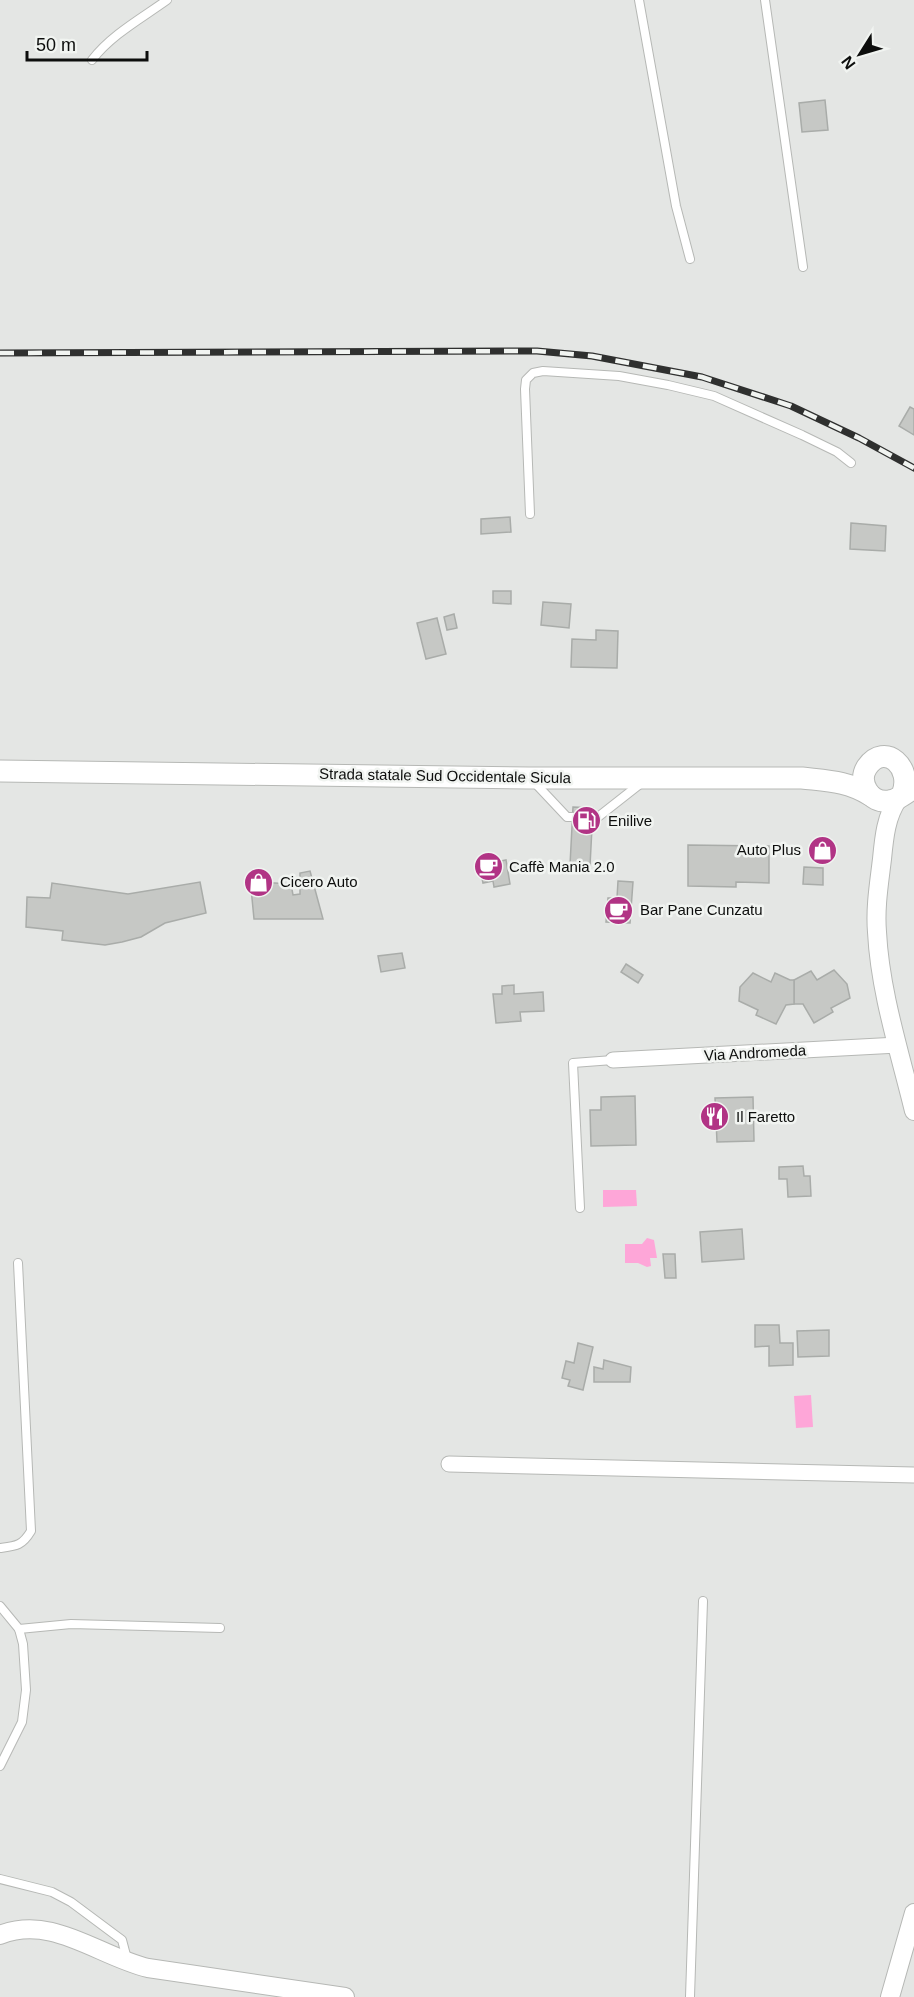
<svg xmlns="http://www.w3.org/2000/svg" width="914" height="1997" font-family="Helvetica,sans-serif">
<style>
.water{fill:#fea6d8}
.building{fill:#c6c8c5;stroke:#a9aca9;stroke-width:1.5}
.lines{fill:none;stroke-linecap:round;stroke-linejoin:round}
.service-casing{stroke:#b6b8b5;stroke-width:10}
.minor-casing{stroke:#b6b8b5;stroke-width:17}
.tertiary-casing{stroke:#b6b8b5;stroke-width:20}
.secondary-casing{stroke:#b6b8b5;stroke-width:23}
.service{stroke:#fff;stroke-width:8}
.minor{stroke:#fff;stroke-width:15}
.tertiary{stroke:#fff;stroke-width:18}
.secondary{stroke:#fff;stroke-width:21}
.rail-casing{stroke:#2f302f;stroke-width:7}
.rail{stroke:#f1f4f1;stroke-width:4.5;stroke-dasharray:14;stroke-linecap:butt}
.labels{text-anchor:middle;stroke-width:5;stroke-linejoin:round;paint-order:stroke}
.street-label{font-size:15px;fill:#0d0e0d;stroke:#f1f4f1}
.poi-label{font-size:15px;fill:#0d0e0d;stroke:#f1f4f1;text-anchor:start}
</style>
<rect width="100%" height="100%" fill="#e4e6e4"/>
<!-- water -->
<g class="water">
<polygon points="603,1190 636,1190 637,1206 603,1207"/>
<polygon points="647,1238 654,1240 657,1258 650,1258 651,1266 647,1267 638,1263 625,1263 625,1244 642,1244"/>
<polygon points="811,1395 813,1427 796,1428 794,1396"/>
</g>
<!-- building -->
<g class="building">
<polygon points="825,100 828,130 802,132 799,103"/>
<polygon points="910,407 914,409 914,435 899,426"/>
<polygon points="510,517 511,532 481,534 481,519"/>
<polygon points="851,523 886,526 885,551 850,549"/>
<polygon points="493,591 511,591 511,604 493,603"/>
<polygon points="543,602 571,604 569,628 541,625"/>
<polygon points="454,614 457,628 447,630 444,617"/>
<polygon points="437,618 446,654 426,659 417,623"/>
<polygon points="596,630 618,631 617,668 571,667 572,639 596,640"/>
<polygon points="573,807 593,808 590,866 570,865"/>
<polygon points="688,845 769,846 769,883 736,882 736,887 688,886"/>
<polygon points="495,856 496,862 506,860 510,884 494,887 493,881 483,883 478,859"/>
<polygon points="804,867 823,868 823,885 803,884"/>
<polygon points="310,871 323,919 254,919 251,888 258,887 258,882 291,884 293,895 300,894 300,873"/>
<polygon points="618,881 633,882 630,923 606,922 608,898 617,898"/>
<polygon points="200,882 206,913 165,923 141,937 122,942 105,945 62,940 63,931 26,927 27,897 50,898 52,883 128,894"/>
<polygon points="402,953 405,968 381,972 378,956"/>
<polygon points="626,964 643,975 638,983 621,972"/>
<polygon points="834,970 847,984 850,998 831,1008 833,1012 814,1023 803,1004 794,1004 794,980 811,971 817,980"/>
<polygon points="753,973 771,982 775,973 790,980 794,980 794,1004 786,1005 776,1024 756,1015 758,1010 739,1001 740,987"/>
<polygon points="514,985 514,994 543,992 544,1011 520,1012 521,1021 496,1023 493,994 502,994 502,986"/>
<polygon points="635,1096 636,1145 591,1146 590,1110 601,1110 601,1097"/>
<polygon points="753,1097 754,1141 717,1142 715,1098"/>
<polygon points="803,1166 804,1176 810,1176 811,1196 788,1197 787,1179 779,1179 779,1167"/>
<polygon points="742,1229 744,1259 702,1262 700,1232"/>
<polygon points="663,1254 675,1254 676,1278 665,1278"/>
<polygon points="755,1325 779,1325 780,1343 793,1343 793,1365 769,1366 769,1346 755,1347"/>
<polygon points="829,1330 829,1356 798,1357 797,1331"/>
<polygon points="578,1343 593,1347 583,1390 568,1386 570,1380 562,1378 566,1361 574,1363"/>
<polygon points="604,1360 631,1367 630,1382 594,1382 594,1367 603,1369"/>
</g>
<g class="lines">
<defs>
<g id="service">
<polyline points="639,0 676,206 690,259"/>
<polyline points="765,0 803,267"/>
<path d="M92 60C111 35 142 18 167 0"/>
<polyline points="530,514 525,389 526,380 533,373 543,371 619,376 668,385 714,396 802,435 837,452 851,463"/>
<polyline points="535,783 567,817 598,817 640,784"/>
<polyline points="580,1208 573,1063 613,1060"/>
<path d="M0 1548C16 1546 22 1546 31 1531L18 1263"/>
<polyline points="0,1606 19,1629 23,1644 26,1690 22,1722 0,1766"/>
<polyline points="19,1629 71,1624 220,1628"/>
<polyline points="0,1879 52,1892 71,1902 122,1940 127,1959"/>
<polyline points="690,1997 703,1601"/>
</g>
<g id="minor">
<polyline points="613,1060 898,1045"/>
<polyline points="449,1464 914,1475"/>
</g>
<g id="tertiary">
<path d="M898 799C886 816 884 838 882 859 879 884 875 908 877 932 880 992 900 1053 914 1111"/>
<path d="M0 1935C52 1914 98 1956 148 1968L345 1997"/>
<polyline points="890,1997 914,1913"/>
</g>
<g id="secondary">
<path d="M0 771 529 778H802C828 781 847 781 870 795"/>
<path d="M902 795C914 768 885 741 867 767 857 782 870 804 889 801 898 800 906 793 914 788"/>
</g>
</defs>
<!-- service casing -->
<use href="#service" class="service-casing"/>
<!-- minor casing -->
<use href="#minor" class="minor-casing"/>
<!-- tertiary casing -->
<use href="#tertiary" class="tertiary-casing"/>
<!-- secondary casing -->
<use href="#secondary" class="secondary-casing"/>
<!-- service -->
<use href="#service" class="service"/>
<!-- minor -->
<use href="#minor" class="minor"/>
<!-- tertiary -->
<use href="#tertiary" class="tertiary"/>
<!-- secondary -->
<use href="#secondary" class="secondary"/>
<defs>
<polyline id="rail" points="0,353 537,351 592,356 702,377 791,406 859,438 914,468"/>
</defs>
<!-- rail casing -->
<use href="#rail" class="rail-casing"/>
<!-- rail -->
<use href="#rail" class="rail"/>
</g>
<!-- icons -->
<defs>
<symbol id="fuel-disc" viewBox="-11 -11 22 22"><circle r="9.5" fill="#b13485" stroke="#f1f4f1"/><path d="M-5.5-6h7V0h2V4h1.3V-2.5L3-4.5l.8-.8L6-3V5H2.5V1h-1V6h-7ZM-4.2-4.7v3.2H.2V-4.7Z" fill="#fff"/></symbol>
<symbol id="shop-disc" viewBox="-11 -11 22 22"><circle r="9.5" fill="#b13485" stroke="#f1f4f1"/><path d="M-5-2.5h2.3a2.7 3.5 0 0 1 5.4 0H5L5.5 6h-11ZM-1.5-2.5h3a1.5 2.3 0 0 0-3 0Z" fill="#fff"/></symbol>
<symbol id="cafe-disc" viewBox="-11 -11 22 22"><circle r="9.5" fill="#b13485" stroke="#f1f4f1"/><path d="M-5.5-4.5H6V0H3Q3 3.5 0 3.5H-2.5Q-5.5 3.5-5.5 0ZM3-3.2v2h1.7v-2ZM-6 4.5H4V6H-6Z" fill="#fff"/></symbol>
<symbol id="restaurant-disc" viewBox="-11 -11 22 22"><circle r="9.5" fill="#b13485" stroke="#f1f4f1"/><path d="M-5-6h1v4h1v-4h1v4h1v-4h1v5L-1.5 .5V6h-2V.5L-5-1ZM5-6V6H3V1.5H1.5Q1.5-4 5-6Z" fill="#fff"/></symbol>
</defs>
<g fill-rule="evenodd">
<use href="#fuel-disc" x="570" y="804" width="33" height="33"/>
<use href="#shop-disc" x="806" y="834" width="33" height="33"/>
<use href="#cafe-disc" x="472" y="850" width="33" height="33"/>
<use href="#shop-disc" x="242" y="866" width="33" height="33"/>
<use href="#cafe-disc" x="602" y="894" width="33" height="33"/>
<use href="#restaurant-disc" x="698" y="1100" width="33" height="33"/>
</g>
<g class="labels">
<!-- street labels -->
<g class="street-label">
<text transform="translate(445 776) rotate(1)" y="5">Strada statale Sud Occidentale Sicula</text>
<text transform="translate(755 1053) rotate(-3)" y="5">Via Andromeda</text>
</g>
<!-- poi labels -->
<g class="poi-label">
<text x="608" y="826">Enilive</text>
<text x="801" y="855" text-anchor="end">Auto Plus</text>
<text x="509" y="872">Caffè Mania 2.0</text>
<text x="280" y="887">Cicero Auto</text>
<text x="640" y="915">Bar Pane Cunzatu</text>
<text x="736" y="1122">Il Faretto</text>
</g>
</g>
<!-- north arrow -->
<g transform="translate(860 54) rotate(233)" stroke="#f1f4f1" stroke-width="4.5" paint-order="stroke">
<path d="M0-4.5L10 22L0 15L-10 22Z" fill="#0d0e0d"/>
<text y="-9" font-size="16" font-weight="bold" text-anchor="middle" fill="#0d0e0d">N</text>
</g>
<!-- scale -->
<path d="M27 51v9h120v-9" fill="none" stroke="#0d0e0d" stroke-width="3"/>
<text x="36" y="51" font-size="18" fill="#0d0e0d" stroke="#f1f4f1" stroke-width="4.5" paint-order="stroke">50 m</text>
</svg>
